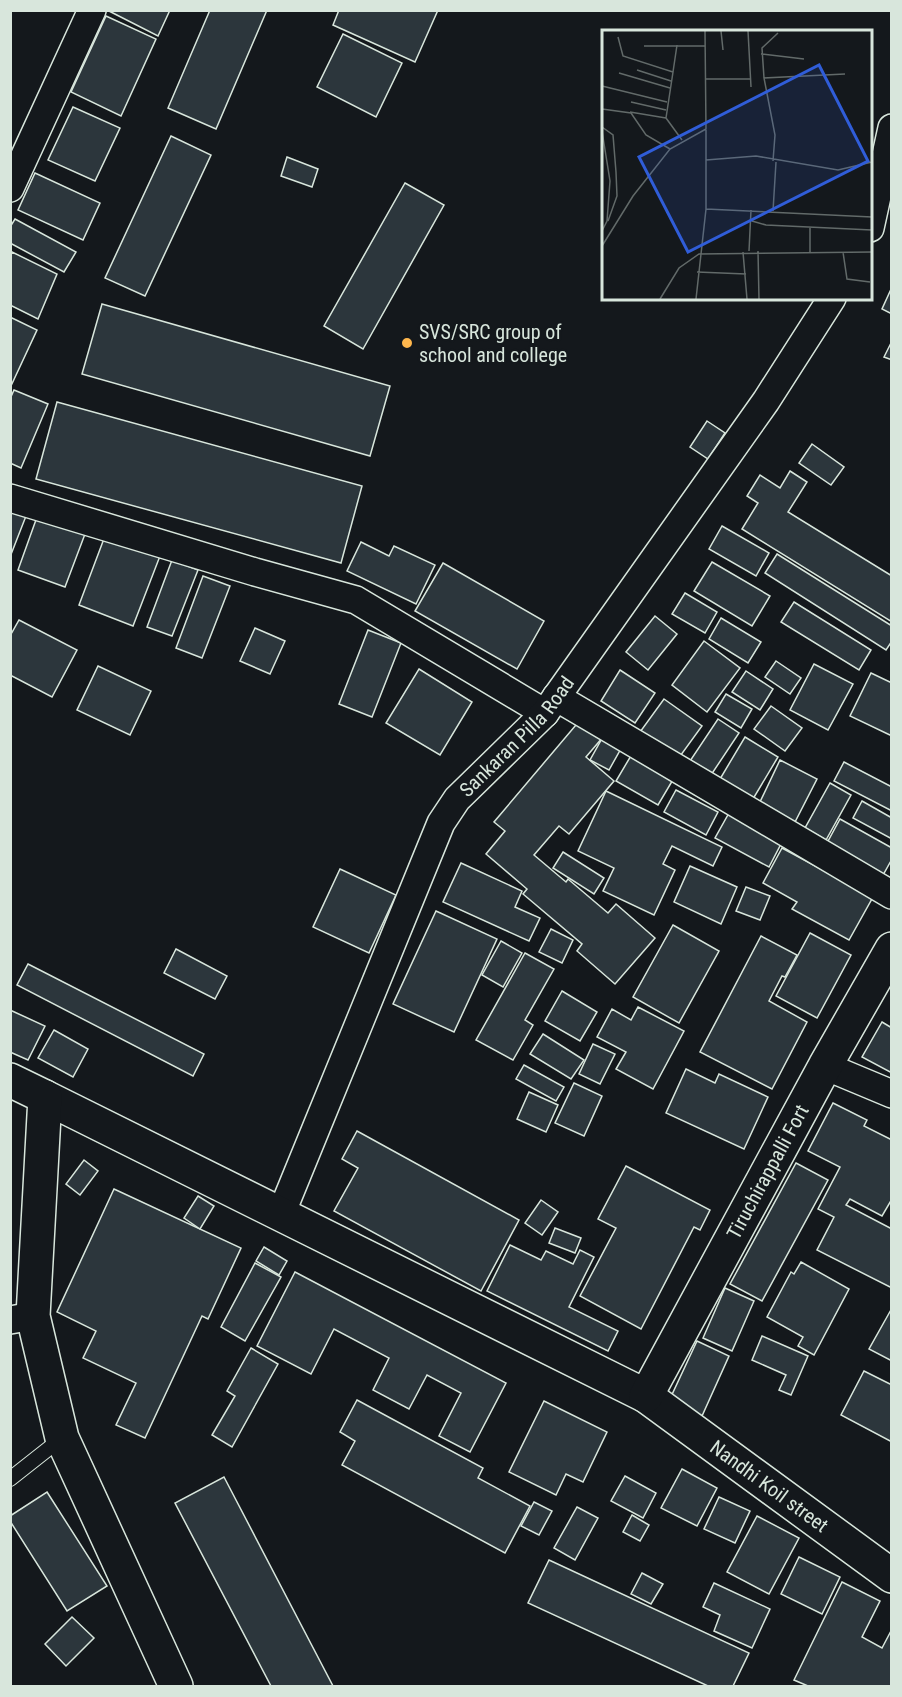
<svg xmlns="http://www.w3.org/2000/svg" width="902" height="1697" font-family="'Roboto Condensed',sans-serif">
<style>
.building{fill:#2c363c;stroke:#d8e6dc;stroke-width:1.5}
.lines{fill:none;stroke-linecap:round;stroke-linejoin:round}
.service-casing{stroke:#d8e6dc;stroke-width:16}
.minor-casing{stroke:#d8e6dc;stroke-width:30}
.tertiary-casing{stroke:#d8e6dc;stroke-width:36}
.primary-casing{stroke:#d8e6dc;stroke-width:36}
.service{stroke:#14181c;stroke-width:14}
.minor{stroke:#14181c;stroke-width:27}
.tertiary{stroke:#14181c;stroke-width:33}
.primary{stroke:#14181c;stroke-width:33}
.poi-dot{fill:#ffb74d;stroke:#14181c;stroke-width:2}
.labels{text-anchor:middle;stroke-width:4.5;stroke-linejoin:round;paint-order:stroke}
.poi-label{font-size:20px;fill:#d8e6dc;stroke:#14181c;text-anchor:start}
.street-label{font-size:20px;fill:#d8e6dc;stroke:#14181c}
.inset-road{fill:none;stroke:#626a69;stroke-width:1.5}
.view{fill:#305dd8;fill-opacity:0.15;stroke:#305dd8;stroke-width:3}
.inset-edge{fill:none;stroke:#d8e6dc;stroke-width:3}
</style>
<rect width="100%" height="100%" fill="#14181c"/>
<!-- building -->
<g class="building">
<polygon points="107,10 170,10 158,36"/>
<polygon points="210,10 267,10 216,129 168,108"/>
<polygon points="339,10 438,10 415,62 333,25"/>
<polygon points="106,16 156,39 121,116 71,92"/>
<polygon points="343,34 402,63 376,117 317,87"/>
<polygon points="73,107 120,128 95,181 48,160"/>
<polygon points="171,136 211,155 145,296 105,278"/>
<polygon points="287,157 318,169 312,187 281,176"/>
<polygon points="35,173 100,203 83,240 18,210"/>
<polygon points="405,183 444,205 363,349 324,326"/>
<polygon points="15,219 76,252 64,272 10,243 10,227"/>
<polygon points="12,252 57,274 38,319 10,305 10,255"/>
<polygon points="892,287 892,314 882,309"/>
<polygon points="102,304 390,386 370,456 82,374"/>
<polygon points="10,317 37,330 10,388"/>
<polygon points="892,341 892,360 884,357"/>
<polygon points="14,390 48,404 21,468 10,463 10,399"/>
<polygon points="57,402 362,486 341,563 36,479"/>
<polygon points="707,421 725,433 708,459 690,447"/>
<polygon points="812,444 844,467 831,485 799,463"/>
<polygon points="790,471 807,482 788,512 892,576 892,622 742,529 758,503 747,496 760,475 780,488"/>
<polygon points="10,510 26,516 10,557"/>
<polygon points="37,517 85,534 65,587 18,570"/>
<polygon points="722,526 769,553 756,576 709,549"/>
<polygon points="105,536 160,556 133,626 79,605"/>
<polygon points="361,542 389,556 394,546 435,565 416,604 347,571"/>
<polygon points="777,554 892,626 892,641 886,650 765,573"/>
<polygon points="172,560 198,570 172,636 147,627"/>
<polygon points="712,562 770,596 752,626 694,591"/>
<polygon points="443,563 544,621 517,669 415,611"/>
<polygon points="203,576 230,586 202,658 176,648"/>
<polygon points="685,593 717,612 705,633 672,614"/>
<polygon points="794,602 871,650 859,670 781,622"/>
<polygon points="655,616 677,634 648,670 626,652"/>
<polygon points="721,618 761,642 748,663 709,639"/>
<polygon points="19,620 77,650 52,697 10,675 10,636"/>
<polygon points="255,628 285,641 270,674 240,661"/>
<polygon points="368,630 401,643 372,717 339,704"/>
<polygon points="704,641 740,668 707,712 672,685"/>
<polygon points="776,661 801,678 790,694 765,677"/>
<polygon points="814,664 853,684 828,730 790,710"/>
<polygon points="98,666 151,691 130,735 77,710"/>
<polygon points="419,669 472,702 440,755 386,723"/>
<polygon points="620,670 655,693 635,723 601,701"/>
<polygon points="746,671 773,689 760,710 732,692"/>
<polygon points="871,673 892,683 892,736 850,716"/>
<polygon points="726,694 752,709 741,728 715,712"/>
<polygon points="664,699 702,726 678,759 640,732"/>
<polygon points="771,706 802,728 785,751 754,729"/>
<polygon points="581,719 603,737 586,757 614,781 569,834 559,826 534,855 566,882 568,879 608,913 616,904 655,938 615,984 577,951 582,944 523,894 527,889 486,854 505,831 494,822"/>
<polygon points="718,719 739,733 711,775 690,761"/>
<polygon points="604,735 623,745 609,770 590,760"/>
<polygon points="745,737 778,757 753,799 720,779"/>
<polygon points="632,754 674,778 658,805 616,781"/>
<polygon points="780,760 817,779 795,822 759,804"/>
<polygon points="844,762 892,787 892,811 834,781"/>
<polygon points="830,783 851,795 826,840 805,828"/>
<polygon points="676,790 718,812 706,835 664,812"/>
<polygon points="606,791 722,847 713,866 672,846 663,864 675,870 654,915 603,891 614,868 578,851"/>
<polygon points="862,801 892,818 892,839 853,818"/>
<polygon points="729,813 782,842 769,867 715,838"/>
<polygon points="840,819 892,848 892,859 883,875 827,843"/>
<polygon points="782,848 873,897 849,940 792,909 797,902 763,883"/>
<polygon points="563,852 604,878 594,894 553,868"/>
<polygon points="461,863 522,891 515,907 540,918 529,941 443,902"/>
<polygon points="690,866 737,887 721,924 674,902"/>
<polygon points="340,869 396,895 369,953 313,927"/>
<polygon points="746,887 770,896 760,920 736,911"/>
<polygon points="436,911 497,939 454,1032 393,1004"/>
<polygon points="673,925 719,951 679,1023 633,997"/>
<polygon points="551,929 573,940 562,963 539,952"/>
<polygon points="810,933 851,955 817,1018 776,996"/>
<polygon points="761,936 797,955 785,977 782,976 769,1001 807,1022 772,1089 700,1052"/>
<polygon points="501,941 522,953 503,987 482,975"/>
<polygon points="176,949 227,976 215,999 164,973"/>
<polygon points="525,953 554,969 525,1020 533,1025 513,1060 476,1040"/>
<polygon points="28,964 204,1054 193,1076 17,985"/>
<polygon points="562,991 597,1012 580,1041 545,1021"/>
<polygon points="638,1007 684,1031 653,1089 616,1069 626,1052 597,1037 612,1009 631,1020"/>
<polygon points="10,1010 45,1026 28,1060 10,1052"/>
<polygon points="882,1022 892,1028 892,1073 862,1057"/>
<polygon points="54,1030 88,1049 73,1077 38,1058"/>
<polygon points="543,1034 584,1060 571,1079 530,1054"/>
<polygon points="593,1044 615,1054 600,1084 579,1074"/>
<polygon points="524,1065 564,1087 556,1101 516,1079"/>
<polygon points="686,1069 715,1083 719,1074 768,1097 744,1149 666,1113"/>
<polygon points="574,1083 602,1096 584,1136 555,1123"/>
<polygon points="529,1092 558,1105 546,1132 517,1119"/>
<polygon points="833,1103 867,1120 864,1126 892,1140 892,1199 882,1216 850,1199 846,1205 892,1229 892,1288 817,1250 834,1217 818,1209 840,1167 808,1151"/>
<polygon points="357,1131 519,1220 481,1291 334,1211 358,1168 342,1159"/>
<polygon points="84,1160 98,1171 80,1195 66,1184"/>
<polygon points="796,1163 828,1180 762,1301 730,1284"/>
<polygon points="626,1166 710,1210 700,1230 694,1227 641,1329 580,1296 616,1228 598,1219"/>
<polygon points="114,1189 241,1248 208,1319 202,1316 145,1438 116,1425 136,1383 83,1358 96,1331 57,1312"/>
<polygon points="198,1196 214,1206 200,1229 184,1218"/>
<polygon points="541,1200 558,1212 542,1235 525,1223"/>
<polygon points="555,1228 581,1238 575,1253 549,1243"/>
<polygon points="510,1245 541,1260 546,1251 573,1264 580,1250 594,1257 569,1307 618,1331 608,1351 487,1291"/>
<polygon points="264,1247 287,1261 279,1275 256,1261"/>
<polygon points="801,1262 849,1289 814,1355 798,1346 803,1337 767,1317 791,1272 794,1274"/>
<polygon points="255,1263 281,1277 245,1341 221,1327"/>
<polygon points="295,1272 506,1383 470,1452 439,1436 461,1393 427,1375 409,1409 373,1390 389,1358 334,1329 311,1374 257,1346"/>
<polygon points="725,1288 754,1301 732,1351 703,1338"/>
<polygon points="892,1308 892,1361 869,1349"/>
<polygon points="762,1336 808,1356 791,1395 779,1390 786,1375 752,1360"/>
<polygon points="697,1341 729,1356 702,1416 669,1401"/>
<polygon points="251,1348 278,1364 232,1447 212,1435 235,1396 227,1391"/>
<polygon points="864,1371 892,1385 892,1442 841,1415"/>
<polygon points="357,1400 483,1468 478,1478 530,1506 505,1553 342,1465 355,1441 340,1432"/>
<polygon points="544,1401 607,1432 583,1482 566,1474 556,1495 509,1472"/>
<polygon points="682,1469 717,1488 697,1526 661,1508"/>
<polygon points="625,1476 656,1493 643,1518 611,1501"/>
<polygon points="224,1477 333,1686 271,1686 175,1503"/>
<polygon points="47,1492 107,1586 67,1611 10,1521 10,1516"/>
<polygon points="719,1497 750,1511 735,1543 704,1529"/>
<polygon points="534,1502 552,1511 539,1535 521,1526"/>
<polygon points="577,1507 598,1518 575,1560 554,1548"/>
<polygon points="632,1515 649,1525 640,1541 623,1532"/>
<polygon points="757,1516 799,1538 769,1594 727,1572"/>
<polygon points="799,1557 840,1577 822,1614 781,1594"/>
<polygon points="549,1560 749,1653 733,1686 708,1686 528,1603"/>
<polygon points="642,1573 663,1584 651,1604 631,1594"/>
<polygon points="842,1582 880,1601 862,1637 882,1648 892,1629 892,1686 808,1686 794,1680"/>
<polygon points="714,1583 770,1609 752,1648 714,1631 720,1615 703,1607"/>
<polygon points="72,1617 94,1638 66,1666 45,1644"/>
</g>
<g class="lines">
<defs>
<polyline id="service" points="10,1479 62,1438"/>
<g id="minor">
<polyline points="10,188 92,10"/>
<polyline points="870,228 892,128"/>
<polyline points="10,498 255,572 356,600 545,713"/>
<polyline points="556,697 892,895"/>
<polyline points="825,1066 892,1094"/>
<path id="s1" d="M281 1214 441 823 457 799 545 713 766 401 832 298"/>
<polyline points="10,1320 33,1316"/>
</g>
<g id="tertiary">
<path id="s2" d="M45 1097 646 1396 892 1576"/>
<path id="s3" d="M646 1396 825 1066 892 949"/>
</g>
<polyline id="primary" points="10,1080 45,1097 33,1316 62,1438 176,1686"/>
</defs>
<!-- service casing -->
<use href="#service" class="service-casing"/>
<!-- minor casing -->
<use href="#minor" class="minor-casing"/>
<!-- tertiary casing -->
<use href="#tertiary" class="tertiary-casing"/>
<!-- primary casing -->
<use href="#primary" class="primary-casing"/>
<!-- service -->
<use href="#service" class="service"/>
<!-- minor -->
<use href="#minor" class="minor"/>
<!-- tertiary -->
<use href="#tertiary" class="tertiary"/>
<!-- primary -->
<use href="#primary" class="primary"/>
</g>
<!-- markers -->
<circle class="poi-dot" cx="407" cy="343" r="6"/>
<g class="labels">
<!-- poi labels -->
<g class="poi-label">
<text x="419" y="339">SVS/SRC group of<tspan x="419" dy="23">school and college</tspan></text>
</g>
<!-- street labels -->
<g class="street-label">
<text dy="7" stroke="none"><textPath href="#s1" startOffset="538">Sankaran Pilla Road</textPath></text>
<text dy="7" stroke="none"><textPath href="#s3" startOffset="255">Tiruchirappalli Fort</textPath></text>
<text dy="7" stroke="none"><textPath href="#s2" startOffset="824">Nandhi Koil street</textPath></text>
</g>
</g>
<!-- overview -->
<g transform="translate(602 30)">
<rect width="270" height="270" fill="#14181c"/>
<path class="inset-road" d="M119 1 121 20M146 1 149 57M16 7 21 26 71 42 64 88 80 110M42 16H103M159 24 202 29M35 40 69 51M71 42 75 15M17 43 68 58M162 48 160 18 176 3M103 49H149M0 56 65 72M29 72 64 80M0 79 29 83 44 105 68 119M28 82 64 88M0 97 11 105 14 142 15 166 6 191M0 101 8 151 5 191 0 201M104 130 154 126 236 140 270 132M171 131 173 105 162 48 243 44M104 179 270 187M171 181 174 132M150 191 164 195 270 200M208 197V222M0 216 31 166 68 119 104 99 103 1M147 221 149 180M156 221 157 269M141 222 145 269M241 222 245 249 268 252M95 242 144 244M58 269 77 238 97 224 270 222M94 269 104 179V100"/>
<path class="view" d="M217 35 266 131 86 222 37 127Z"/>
<rect width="270" height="270" class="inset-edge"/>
</g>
<!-- border -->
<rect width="902" height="1697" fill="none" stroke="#d8e6dc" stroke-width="24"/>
</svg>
